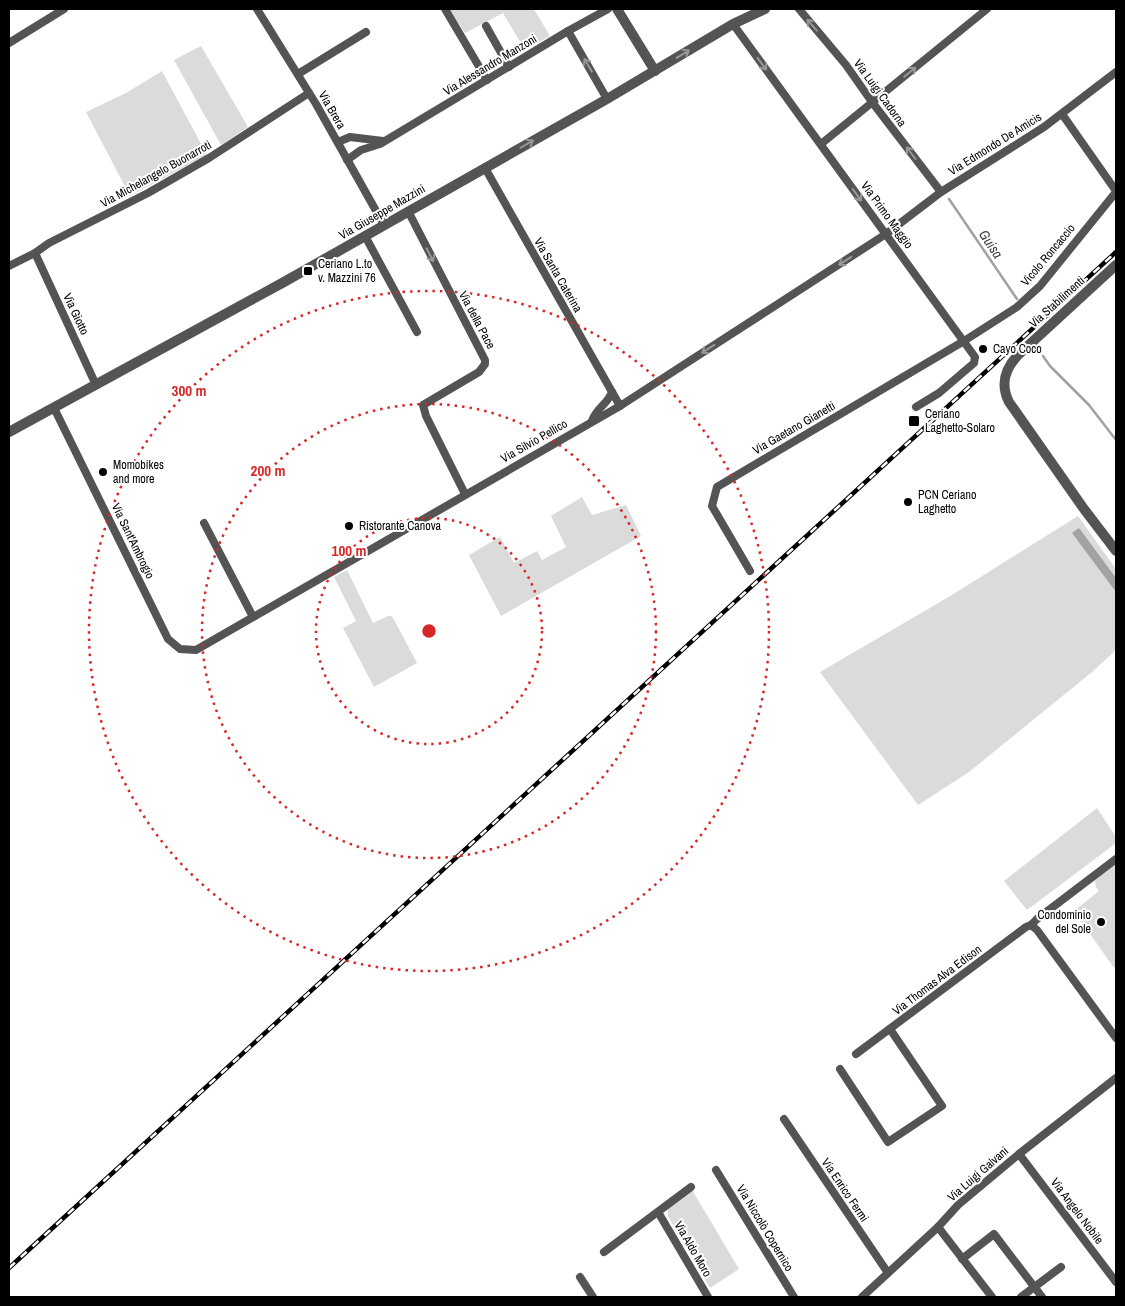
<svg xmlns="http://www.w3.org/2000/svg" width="1125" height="1306" font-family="'Archivo Narrow',sans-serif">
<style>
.green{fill:#dbdbdb}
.water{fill:#a2a2a2}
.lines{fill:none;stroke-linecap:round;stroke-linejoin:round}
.stream{stroke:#a2a2a2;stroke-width:2.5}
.minor{stroke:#545454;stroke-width:8}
.tertiary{stroke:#545454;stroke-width:10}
.rail-casing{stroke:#000;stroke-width:4.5}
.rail{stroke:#fff;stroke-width:2.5;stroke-dasharray:8;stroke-linecap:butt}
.oneway{stroke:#989898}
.ring{fill:none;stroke:#d62828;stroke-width:2.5;stroke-dasharray:2.5 5}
.poi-dot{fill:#000;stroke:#fff;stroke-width:2}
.labels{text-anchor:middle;stroke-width:4;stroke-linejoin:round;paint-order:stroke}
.street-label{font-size:12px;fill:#000;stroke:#fff}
.poi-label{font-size:12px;fill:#000;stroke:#fff;text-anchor:start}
.water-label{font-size:14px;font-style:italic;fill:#434343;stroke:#fff}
.centre{fill:#d62828;stroke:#fff;stroke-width:2.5}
.ring-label{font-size:15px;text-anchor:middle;font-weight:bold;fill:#d62828;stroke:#fff;stroke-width:4;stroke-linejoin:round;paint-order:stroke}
</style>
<rect width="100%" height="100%" fill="#fff"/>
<!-- green -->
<g class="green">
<polygon points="449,9 534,9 550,36 525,50 503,13 465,33"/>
<polygon points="201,46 248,127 221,145 174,60"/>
<polygon points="162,71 207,155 130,196 86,112 126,93"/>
<polygon points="582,497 592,515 626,505 641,536 501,616 469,555 500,537 514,563 537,551 542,560 566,547 551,516"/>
<polygon points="1078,516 1116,569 1116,650 1092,672 969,772 918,805 820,672 952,595"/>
<polygon points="347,570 373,623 388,616 392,616 417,663 374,687 343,628 356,621 334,577"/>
<polygon points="1097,808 1116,837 1116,843 1027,910 1004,881"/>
<polygon points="1116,864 1116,966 1114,968 1074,911 1099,891 1096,887 1095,880"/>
<polygon points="692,1190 739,1269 710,1288 696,1265 700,1262 682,1232 678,1234 668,1216 668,1208"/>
</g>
<!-- water -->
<polygon class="water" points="1079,528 1116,578 1116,592 1072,533"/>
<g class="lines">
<!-- stream -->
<g class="stream">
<polyline points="949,199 1017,299"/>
<polyline points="1043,356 1050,366 1089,405 1116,440"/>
</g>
<!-- minor -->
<g class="minor">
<polyline points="257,9 316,104 384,225"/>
<polyline points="445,9 487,80"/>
<polyline points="799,9 846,65 872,102 941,192"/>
<polyline points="733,24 975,357 974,363 939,393 916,407"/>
<polyline points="486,26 509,67"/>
<polyline points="568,31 607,99"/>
<polyline points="9,43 64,9"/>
<polyline points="298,74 366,32"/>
<polyline points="1062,114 1116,191"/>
<polyline points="338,142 350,137 383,141"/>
<polyline points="821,144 987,9"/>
<polyline points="347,160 361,150 380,144 568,31 608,9"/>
<polyline points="485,168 620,406"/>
<polyline points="408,211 485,360 485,364 479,372 423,405 426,416 465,494"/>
<polyline points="365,236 417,332"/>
<polyline points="35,253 96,385"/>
<polyline points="9,266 35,253 49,243 148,193 209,158 309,93"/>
<polyline points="54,408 168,639 180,649 196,650 620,406 886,234 941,192 1044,127 1116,72"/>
<path d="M592 421C596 408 608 404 612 392"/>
<polyline points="204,523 253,617"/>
<polyline points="750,571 712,506 717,487 964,341 1017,307 1040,286 1116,192"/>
<polyline points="1031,925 1037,930 1116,1038"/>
<polyline points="1031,925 1037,919 1116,859"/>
<polyline points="856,1054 1026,927 1031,925"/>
<polyline points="840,1069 888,1142 942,1106 890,1029"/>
<polyline points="784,1119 888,1273"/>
<polyline points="1019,1154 1116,1282"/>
<polyline points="716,1170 794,1297"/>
<polyline points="658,1212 708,1297"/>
<polyline points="938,1227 992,1297"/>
<polyline points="604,1252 691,1187"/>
<polyline points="962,1259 994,1234 1042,1297"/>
<polyline points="580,1277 593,1297"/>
<polyline points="862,1297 938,1227 958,1205 1019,1154 1116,1078"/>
<polyline points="1021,1297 1061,1267"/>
</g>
<!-- tertiary -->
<g class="tertiary">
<polyline points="617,9 655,71"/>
<path d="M1116 265 1018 355C1005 369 1000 384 1009 402L1084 509 1116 551"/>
<polyline points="9,432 284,282 607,99 733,24 765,9"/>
</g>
<defs>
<polyline id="rail" points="9,1268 1116,252"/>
</defs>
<!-- rail casing -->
<use href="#rail" class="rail-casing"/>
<!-- rail -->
<use href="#rail" class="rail"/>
</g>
<!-- one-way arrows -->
<defs><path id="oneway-shaft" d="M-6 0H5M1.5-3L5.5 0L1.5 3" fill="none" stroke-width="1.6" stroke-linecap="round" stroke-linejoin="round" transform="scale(1.25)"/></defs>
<g class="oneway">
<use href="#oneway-shaft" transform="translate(812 25) rotate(-131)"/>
<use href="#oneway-shaft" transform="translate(683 54) rotate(-31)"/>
<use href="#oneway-shaft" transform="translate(762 64) rotate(54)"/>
<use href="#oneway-shaft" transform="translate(588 65) rotate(-121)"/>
<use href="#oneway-shaft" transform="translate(910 72) rotate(-39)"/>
<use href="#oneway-shaft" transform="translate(527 144) rotate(-30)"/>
<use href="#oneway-shaft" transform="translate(911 153) rotate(-127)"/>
<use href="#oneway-shaft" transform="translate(857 195) rotate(54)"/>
<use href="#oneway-shaft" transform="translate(430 255) rotate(63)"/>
<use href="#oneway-shaft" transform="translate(845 261) rotate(147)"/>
<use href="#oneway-shaft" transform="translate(708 349) rotate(147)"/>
</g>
<!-- distance rings -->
<g class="ring">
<circle cx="429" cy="631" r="113"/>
<circle cx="429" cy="631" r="227"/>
<circle cx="429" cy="631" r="340"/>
</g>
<!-- markers -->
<g class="poi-dot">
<rect x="303" y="266" width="10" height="10" rx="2.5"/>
<circle cx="983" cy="349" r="5"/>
<rect x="908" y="415" width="12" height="12" rx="2.5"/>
<circle cx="103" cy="472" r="5"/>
<circle cx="908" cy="502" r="5"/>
<circle cx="349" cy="526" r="5"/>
<circle cx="1101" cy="922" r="5"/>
</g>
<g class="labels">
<!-- street labels -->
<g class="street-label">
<text transform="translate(490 65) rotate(-31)" y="4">Via Alessandro Manzoni</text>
<text transform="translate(880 93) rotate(54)" y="4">Via Luigi Cadorna</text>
<text transform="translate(332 110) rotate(60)" y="4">Via Brera</text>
<text transform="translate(995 144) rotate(-32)" y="4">Via Edmondo De Amicis</text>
<text transform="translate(156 174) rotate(-29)" y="4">Via Michelangelo Buonarroti</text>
<text transform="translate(382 212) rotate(-30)" y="4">Via Giuseppe Mazzini</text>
<text transform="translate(887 215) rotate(54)" y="4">Via Primo Maggio</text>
<text transform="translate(1048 255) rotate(-50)" y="4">Vicolo Roncaccio</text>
<text transform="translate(558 275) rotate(60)" y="4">Via Santa Caterina</text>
<text transform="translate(1057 302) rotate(-42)" y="4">Via Stabilimenti</text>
<text transform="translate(76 314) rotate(65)" y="4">Via Giotto</text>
<text transform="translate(477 320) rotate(62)" y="4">Via della Pace</text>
<text transform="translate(794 428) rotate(-30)" y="4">Via Gaetano Gianetti</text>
<text transform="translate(534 441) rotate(-30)" y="4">Via Silvio Pellico</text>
<text transform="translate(133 541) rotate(64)" y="4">Via Sant'Ambrogio</text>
<text transform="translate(937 980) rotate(-37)" y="4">Via Thomas Alva Edison</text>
<text transform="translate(978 1174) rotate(-41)" y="4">Via Luigi Galvani</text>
<text transform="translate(845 1190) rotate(56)" y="4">Via Enrico Fermi</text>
<text transform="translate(1077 1211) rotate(53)" y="4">Via Angelo Nobile</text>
<text transform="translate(765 1228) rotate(59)" y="4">Via Niccolò Copernico</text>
<text transform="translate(693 1249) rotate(60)" y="4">Via Aldo Moro</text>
</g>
<!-- poi labels -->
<g class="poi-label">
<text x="318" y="268">Ceriano L.to<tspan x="318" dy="14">v. Mazzini 76</tspan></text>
<text x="993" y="353">Cayo Coco</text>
<text x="925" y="418">Ceriano<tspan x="925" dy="14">Laghetto-Solaro</tspan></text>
<text x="113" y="469">Momobikes<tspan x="113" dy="14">and more</tspan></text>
<text x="918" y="499">PCN Ceriano<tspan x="918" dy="14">Laghetto</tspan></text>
<text x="359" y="530">Ristorante Canova</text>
<text x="1091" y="919" text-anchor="end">Condominio<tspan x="1091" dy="14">del Sole</tspan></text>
</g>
<!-- water labels -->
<g class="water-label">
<text transform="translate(991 244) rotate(56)" y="5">Guisa</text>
</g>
</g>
<circle cx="429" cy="631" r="8" class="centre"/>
<g class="ring-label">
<text x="189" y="396">300 m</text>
<text x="268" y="476">200 m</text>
<text x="349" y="556">100 m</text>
</g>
<!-- border -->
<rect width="1125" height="1306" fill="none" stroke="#000000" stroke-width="20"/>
</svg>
